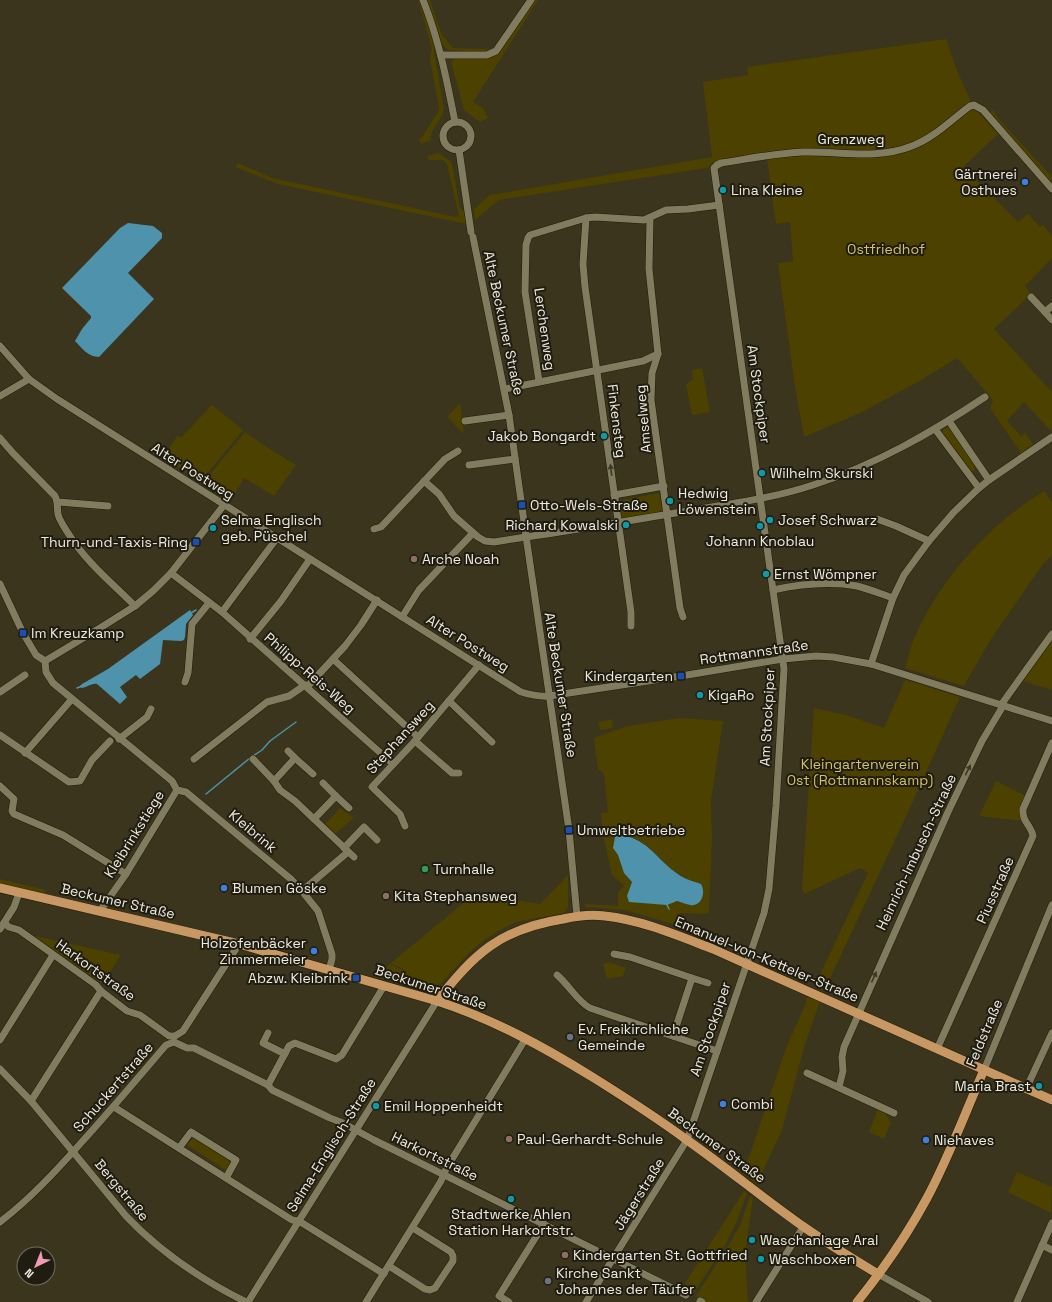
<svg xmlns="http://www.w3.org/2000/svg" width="1052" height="1302" font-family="'Space Grotesk',sans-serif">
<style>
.green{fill:#4d4100;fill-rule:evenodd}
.water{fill:#4f92ab}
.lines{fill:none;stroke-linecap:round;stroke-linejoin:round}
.stream{stroke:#4f92ab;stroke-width:1.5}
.minor-casing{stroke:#221c04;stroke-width:8}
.major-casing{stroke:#221c04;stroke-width:10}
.minor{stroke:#817c60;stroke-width:7}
.major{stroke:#c89864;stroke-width:9}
.oneway{fill:#3c3929}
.shop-dot{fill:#3f7fe0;stroke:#1f1c12;stroke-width:1.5}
.culture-dot{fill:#0f9aa8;stroke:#1f1c12;stroke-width:1.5}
.transit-dot{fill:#1a4fb4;stroke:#1f1c12;stroke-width:1.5}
.education-dot{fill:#8d6e63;stroke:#1f1c12;stroke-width:1.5}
.leisure-dot{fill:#2e9e5b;stroke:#1f1c12;stroke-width:1.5}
.worship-dot{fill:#6b7280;stroke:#1f1c12;stroke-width:1.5}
.labels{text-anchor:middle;stroke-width:4;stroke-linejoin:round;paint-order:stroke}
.street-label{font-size:14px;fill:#eeeadc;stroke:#1f1c12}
.poi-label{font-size:14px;fill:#eeeadc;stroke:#1f1c12;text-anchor:start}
.park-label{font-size:14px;fill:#d3c06b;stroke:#1f1c12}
</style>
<rect width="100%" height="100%" fill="#3a351c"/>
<!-- green -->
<g class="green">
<path d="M418 0H421L435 43 434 52 444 109C443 120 429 129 431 140L421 144 419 139 422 137 438 112 439 108 430 59 432 48Z"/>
<polygon points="427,0 430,0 442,35 453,48 489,49 494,47 500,43 495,48 484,52 448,50 442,44"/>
<path d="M535 0H538L473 102 483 108 488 118 480 122 464 110 451 62 456 58C470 58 486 61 499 54Z"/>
<polygon points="946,39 956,68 971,102 925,137 896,149 761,155 713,162 707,168 499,200 475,220 474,209 490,195 712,157 703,82 748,75 747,67"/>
<polygon points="971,109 975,109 998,134 963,167 1018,222 1028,214 1040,227 1043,225 1052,236 1052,258 1025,286 1031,294 994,329 1052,392 1052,432 1024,402 1007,421 1021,436 1025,433 1033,444 1021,453 990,408 993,400 957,358 918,382 860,413 804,437 795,387 778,263 793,261 790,222 776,224 767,159 789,155 897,154"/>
<polygon points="993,110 997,117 1052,177 1052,183 989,113"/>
<polygon points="438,153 449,160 452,164 460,208 464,211 466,224 278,184 235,167 238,163 272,178 456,217 459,216 447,164 443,160 429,160 427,156"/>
<polygon points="702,368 710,412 692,415 686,384 693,379 692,370"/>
<polygon points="460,403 464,434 447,417"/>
<polygon points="212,405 243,430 201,481 163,458 177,436 181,438"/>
<polygon points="948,427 951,428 975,466 974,471 970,471 942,433 943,430"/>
<polygon points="245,432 265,446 296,465 274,496 244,478 231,500 203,483"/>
<path d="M1044 491 1052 502V555L1043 564 989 642 964 686 905 668C908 659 910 649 913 641 940 579 987 526 1044 491Z"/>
<polygon points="659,493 663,513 621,519 619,501"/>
<polygon points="1052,640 1052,690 1023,681"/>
<polygon points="905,680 960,697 909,810 825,989 815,985 868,873 860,868 804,894 802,888 814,708 846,715 884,728"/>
<path d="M679 718 723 721 711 800 712 840 709 910 707 914 681 913 673 924 625 910 585 907V904L618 906V892L624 886 612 875 604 839 601 813 608 812 604 773 598 769 594 738 628 726ZM618 835C645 836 655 857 675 872 682 878 692 881 701 884L696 904C688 905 680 900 672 902H629L632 882 624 873 618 855 613 848Z"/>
<polygon points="612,719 613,728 600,730 598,722"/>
<polygon points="996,781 1026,796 1022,821 979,816"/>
<polygon points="340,808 354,818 335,834 325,824"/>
<polygon points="568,875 568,907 564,913 516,922 500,930 480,943 464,958 438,987 429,989 378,974 390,964 418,977 391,963 478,891 485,895 540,904"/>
<polygon points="0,879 46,890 44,893 0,883"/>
<polygon points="34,936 35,936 121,955 103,984"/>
<polygon points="609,962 626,968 623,976 607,979 603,964"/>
<polygon points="807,997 820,1002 805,1044 782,1130 757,1184 742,1172 750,1154 786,1048 806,1003"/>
<polygon points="878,1109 884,1112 891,1122 884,1139 869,1132"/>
<polygon points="193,1138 231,1162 226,1170 187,1145"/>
<polygon points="1017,1172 1052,1187 1051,1213 1008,1192"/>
<polygon points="744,1191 747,1193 736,1223 726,1244 693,1294 682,1288"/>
<polygon points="750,1196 753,1198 745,1253 748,1302 708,1302 696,1296 730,1243 741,1223"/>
</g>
<!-- water -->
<g class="water">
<path d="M128 223 153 226 162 233V238L128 273 154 299 99 357C88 357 82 348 75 341L82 329 91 318V316L62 288 120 228Z"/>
<path d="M190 610 193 615 186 624 185 637 184 640 181 641 163 640 160 664 140 679 136 675 120 687 127 697 120 704 97 684C91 683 87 688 81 688L80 686 82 684 108 669Z"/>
<path d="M618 835C646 837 655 857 675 872 682 878 692 881 701 884 706 892 702 907 690 905 685 904 681 902 677 901L667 905 629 902 627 896 632 882 624 873 618 855 613 848 615 837Z"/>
</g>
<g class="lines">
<!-- stream -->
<g class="stream">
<polyline points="191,613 196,610"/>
<polyline points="77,688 82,686"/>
<polyline points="253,756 262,750 270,741 296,722"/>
<polyline points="206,794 250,758"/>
<polyline points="666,903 669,909"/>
</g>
<defs>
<g id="minor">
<path d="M423 0C439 40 447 81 455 122"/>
<polyline points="441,55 487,55 496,51 531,0"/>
<circle cx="457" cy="136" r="14"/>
<polyline points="459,150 471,232"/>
<polyline points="586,218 583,264 585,287 631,612 631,626"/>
<polyline points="650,218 649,269 658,354 652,373 651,400 680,608 683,617"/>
<polyline points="473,237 509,415 527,543 569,830 577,916"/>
<polyline points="1031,297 1045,312"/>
<polyline points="1052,306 1045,312 1052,320"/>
<path d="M0 346 29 379 57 399 521 692C531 695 539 697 549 696L681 676 783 659 816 656 833 657 871 664 1052 721"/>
<polyline points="539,381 525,292 526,245 528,238 530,235 586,218 595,217 644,220 666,210 688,209 719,205"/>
<polyline points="505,389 643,361 658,354"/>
<polyline points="0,396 29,379"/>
<polyline points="465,421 509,415"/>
<polyline points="935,429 979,488 989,480 949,421"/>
<path d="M0 438 12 452 55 496C58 502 57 507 58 514 59 520 65 528 68 533 85 561 112 583 135 606"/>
<polyline points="469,465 515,459"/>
<polyline points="989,480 1052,437"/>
<path d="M424 481 439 494 454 516 478 537 485 541 494 542 526 537C582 529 638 519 694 510 734 503 774 498 813 485 875 465 931 433 985 397"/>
<polyline points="614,495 664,486"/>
<polyline points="58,502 108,506"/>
<polyline points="877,519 896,526 929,541"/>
<polyline points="374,529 381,527 445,459 458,451"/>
<polyline points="171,573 222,612 393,764"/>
<polyline points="0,584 23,633 36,655 45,661 46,672 53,683 172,781 177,790"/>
<path d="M773 590C801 584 829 581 857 586 869 589 881 594 893 598"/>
<polyline points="222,612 277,538"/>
<polyline points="402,617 419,590 473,533"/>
<polyline points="250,639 281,601 310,559"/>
<polyline points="333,659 418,737"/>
<polyline points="45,661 100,628 135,606 153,591 171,573 224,505"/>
<polyline points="871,664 893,598 904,575 929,541 954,512 979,488"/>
<polyline points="185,682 188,673 192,624 209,603"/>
<polyline points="307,687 345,646 361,625 377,600"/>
<polyline points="0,692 25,675"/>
<polyline points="449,701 492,742"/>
<polyline points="1001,705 1052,634"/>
<polyline points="0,735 69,782 80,781 92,760 110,741"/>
<polyline points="119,739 147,717 151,709"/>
<polyline points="415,741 452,773 459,773"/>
<polyline points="25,753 72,699"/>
<polyline points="295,758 313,774"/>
<polyline points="194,759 267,702 289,696 305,685"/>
<polyline points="253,759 274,781 280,790 295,801 354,857"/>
<polyline points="274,781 295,758 288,751"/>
<polyline points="323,783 336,796"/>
<polyline points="0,786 14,799 12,811 14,814 63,835 126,874"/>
<polyline points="177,790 186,792 292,880 302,891 318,911 332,954 332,959 329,970"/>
<polyline points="314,819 336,796 349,808"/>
<polyline points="405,826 400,814 372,787 415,741 479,665"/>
<polyline points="344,848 364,827 377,840"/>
<polyline points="302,891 348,852"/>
<polyline points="100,911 126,874 177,790"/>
<polyline points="4,923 9,927 19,930 96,985 101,991 127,1011 140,1015 169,1036 175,1036 183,1031 239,944"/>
<polyline points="0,929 14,907 19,893"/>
<polyline points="614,954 630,957 692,978"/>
<path d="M557 975C569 985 577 1001 590 1008L717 1051"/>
<polyline points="268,1033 263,1043 285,1054"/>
<polyline points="673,1036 692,978 708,983"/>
<polyline points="0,1040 53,955"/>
<path d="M937 1049 1033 836C1031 825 1022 822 1023 809L1052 743"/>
<path d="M0 1069 31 1101 126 1216C160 1252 202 1280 246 1302"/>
<polyline points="984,1070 1052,905"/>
<polyline points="807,1073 894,1113"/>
<polyline points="268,1085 289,1046 295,1043 336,1059 342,1055 384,986"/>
<polyline points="839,1087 843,1071 842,1057 844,1047 948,812 982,741 1003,706"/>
<polyline points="1026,1089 1052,1033"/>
<polyline points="31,1101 101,991"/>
<polyline points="114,1107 292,1220 299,1221 384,1274"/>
<polyline points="179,1148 191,1132 236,1160 226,1178"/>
<path d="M0 1222C30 1199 55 1172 80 1144 110 1111 138 1078 166 1045L174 1042 187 1048H194L268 1085 272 1090 330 1118 343 1123 374 1140 686 1295"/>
<polyline points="1042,1245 1052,1250"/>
<polyline points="389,1266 425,1289 430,1290 435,1288 453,1261 453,1256 451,1252 413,1228"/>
<polyline points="878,1274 928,1302"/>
<polyline points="700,1301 702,1302"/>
<polyline points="248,1302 437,1001"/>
<polyline points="366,1302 441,1181 446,1169 526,1038"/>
<polyline points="509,1302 499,1296 544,1224"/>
<path d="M586 1302 687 1140 764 913 769 889 776 806 784 669 714 168 717 165 721 163C748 159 776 153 803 152 840 151 877 160 912 146 934 138 951 120 970 106L974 105 983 110 1052 189"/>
<polyline points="756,1302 803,1227"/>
<polyline points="1017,1302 1052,1223"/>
</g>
<g id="major">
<path d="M0 888 239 944 437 1001C493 1019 544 1047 594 1078 626 1098 657 1118 687 1140 727 1168 764 1199 804 1227 828 1244 853 1259 878 1274"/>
<path d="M437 1001C475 953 500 929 563 919 576 916 591 914 605 916 642 920 679 936 713 949L1052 1100"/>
<path d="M857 1302C883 1270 907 1235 927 1198 949 1157 965 1113 984 1070"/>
</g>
</defs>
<!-- minor casing -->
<use href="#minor" class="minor-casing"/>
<!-- major casing -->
<use href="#major" class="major-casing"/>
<!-- minor -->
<use href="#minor" class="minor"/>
<!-- major -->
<use href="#major" class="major"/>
</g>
<!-- one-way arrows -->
<defs><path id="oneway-solid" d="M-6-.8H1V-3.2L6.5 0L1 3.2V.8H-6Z"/></defs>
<g class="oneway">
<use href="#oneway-solid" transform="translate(611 470) rotate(-97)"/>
<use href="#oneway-solid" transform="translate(968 770) rotate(-64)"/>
<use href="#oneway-solid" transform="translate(874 977) rotate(-66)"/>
</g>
<!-- markers -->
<g class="shop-dot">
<circle cx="1025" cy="182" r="4"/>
<circle cx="224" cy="888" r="4"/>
<circle cx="314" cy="951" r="4"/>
<circle cx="723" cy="1104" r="4"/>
<circle cx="926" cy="1140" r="4"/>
</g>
<g class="culture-dot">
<circle cx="723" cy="190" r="4"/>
<circle cx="604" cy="436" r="4"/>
<circle cx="762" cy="473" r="4"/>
<circle cx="670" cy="501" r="4"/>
<circle cx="770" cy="520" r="4"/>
<circle cx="626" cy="525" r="4"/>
<circle cx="760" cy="526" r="4"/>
<circle cx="213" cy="528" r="4"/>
<circle cx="766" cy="574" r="4"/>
<circle cx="700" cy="695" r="4"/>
<circle cx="1039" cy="1086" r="4"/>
<circle cx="376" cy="1106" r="4"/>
<circle cx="511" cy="1199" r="4"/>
<circle cx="752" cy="1240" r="4"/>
<circle cx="761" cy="1259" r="4"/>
</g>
<g class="transit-dot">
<rect x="518" y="501" width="8" height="8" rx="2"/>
<rect x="192" y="538" width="8" height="8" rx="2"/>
<rect x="19" y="629" width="8" height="8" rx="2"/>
<rect x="677" y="672" width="8" height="8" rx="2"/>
<rect x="565" y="826" width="8" height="8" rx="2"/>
<rect x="352" y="974" width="8" height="8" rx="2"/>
</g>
<g class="education-dot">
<circle cx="414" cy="559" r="4"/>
<circle cx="386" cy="896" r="4"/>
<circle cx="509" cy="1139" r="4"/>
<circle cx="565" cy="1255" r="4"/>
</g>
<circle class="leisure-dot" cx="425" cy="869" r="4"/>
<g class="worship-dot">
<circle cx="570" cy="1037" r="4"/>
<circle cx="548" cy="1281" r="4"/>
</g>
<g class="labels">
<!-- street labels -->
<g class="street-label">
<text x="851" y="144">Grenzweg</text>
<text transform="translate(504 323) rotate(78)" y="5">Alte Beckumer Straße</text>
<text transform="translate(545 329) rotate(82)" y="5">Lerchenweg</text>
<text transform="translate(759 394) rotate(82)" y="5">Am Stockpiper</text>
<text transform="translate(643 419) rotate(-95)" y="5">Amselweg</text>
<text transform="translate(617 421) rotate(83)" y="5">Finkensteg</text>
<text transform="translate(193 471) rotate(32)" y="5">Alter Postweg</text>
<text transform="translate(468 643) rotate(32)" y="5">Alter Postweg</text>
<text transform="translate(754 652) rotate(-8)" y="5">Rottmannstraße</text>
<text transform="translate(310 673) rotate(41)" y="5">Philipp-Reis-Weg</text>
<text transform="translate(561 685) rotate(81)" y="5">Alte Beckumer Straße</text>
<text transform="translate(767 717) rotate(-87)" y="5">Am Stockpiper</text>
<text transform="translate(400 737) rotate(-48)" y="5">Stephansweg</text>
<text transform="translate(253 831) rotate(40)" y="5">Kleibrink</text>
<text transform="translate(134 834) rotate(-58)" y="5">Kleibrinkstiege</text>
<text transform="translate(916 852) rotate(-65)" y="5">Heinrich-Imbusch-Straße</text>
<text transform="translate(995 890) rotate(-66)" y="5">Piusstraße</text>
<text transform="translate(118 901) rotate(13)" y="5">Beckumer Straße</text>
<text transform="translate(767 959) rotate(23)" y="5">Emanuel-von-Ketteler-Straße</text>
<text transform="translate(96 970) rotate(36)" y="5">Harkortstraße</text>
<text transform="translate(431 987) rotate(18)" y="5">Beckumer Straße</text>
<text transform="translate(710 1029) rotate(-71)" y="5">Am Stockpiper</text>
<text transform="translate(984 1033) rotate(-67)" y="5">Feldstraße</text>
<text transform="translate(113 1087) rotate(-49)" y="5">Schuckertstraße</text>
<text transform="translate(331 1145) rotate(-58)" y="5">Selma-Englisch-Straße</text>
<text transform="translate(717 1145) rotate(36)" y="5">Beckumer Straße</text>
<text transform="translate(435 1156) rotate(26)" y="5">Harkortstraße</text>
<text transform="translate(122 1190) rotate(50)" y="5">Bergstraße</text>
<text transform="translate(639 1194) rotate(-58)" y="5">Jägerstraße</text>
</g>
<!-- poi labels -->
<g class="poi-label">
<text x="1017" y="179" text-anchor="end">Gärtnerei<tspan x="1017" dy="16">Osthues</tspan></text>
<text x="731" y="195">Lina Kleine</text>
<text x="596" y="441" text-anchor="end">Jakob Bongardt</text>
<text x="770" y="478">Wilhelm Skurski</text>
<text x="678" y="498">Hedwig<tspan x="678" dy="16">Löwenstein</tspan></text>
<text x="530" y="510">Otto-Wels-Straße</text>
<text x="221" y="525">Selma Englisch<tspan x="221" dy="16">geb. Püschel</tspan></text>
<text x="778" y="525">Josef Schwarz</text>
<text x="618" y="530" text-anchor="end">Richard Kowalski</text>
<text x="760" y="546" text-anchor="middle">Johann Knoblau</text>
<text x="188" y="547" text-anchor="end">Thurn-und-Taxis-Ring</text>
<text x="422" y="564">Arche Noah</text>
<text x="774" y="579">Ernst Wömpner</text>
<text x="31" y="638">Im Kreuzkamp</text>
<text x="673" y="681" text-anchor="end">Kindergarten</text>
<text x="708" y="700">KigaRo</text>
<text x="577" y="835">Umweltbetriebe</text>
<text x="433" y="874">Turnhalle</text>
<text x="232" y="893">Blumen Göske</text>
<text x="394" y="901">Kita Stephansweg</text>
<text x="306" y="948" text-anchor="end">Holzofenbäcker<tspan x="306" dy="16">Zimmermeier</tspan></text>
<text x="348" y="983" text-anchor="end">Abzw. Kleibrink</text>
<text x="578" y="1034">Ev. Freikirchliche<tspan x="578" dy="16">Gemeinde</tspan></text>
<text x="1031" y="1091" text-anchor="end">Maria Brast</text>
<text x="731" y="1109">Combi</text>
<text x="384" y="1111">Emil Hoppenheidt</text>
<text x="517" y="1144">Paul-Gerhardt-Schule</text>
<text x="934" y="1145">Niehaves</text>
<text x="511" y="1219" text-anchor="middle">Stadtwerke Ahlen<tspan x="511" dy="16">Station Harkortstr.</tspan></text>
<text x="760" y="1245">Waschanlage Aral</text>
<text x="573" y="1260">Kindergarten St. Gottfried</text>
<text x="769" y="1264">Waschboxen</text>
<text x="556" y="1278">Kirche Sankt<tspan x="556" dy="16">Johannes der Täufer</tspan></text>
</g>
<!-- park labels -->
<g class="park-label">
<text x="886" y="254">Ostfriedhof</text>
<text x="860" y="769">Kleingartenverein<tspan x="860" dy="16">Ost (Rottmannskamp)</tspan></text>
</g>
</g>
<!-- north arrow -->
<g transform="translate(36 1266) rotate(223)"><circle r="19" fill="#1f1c12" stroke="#726e63"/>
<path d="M0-3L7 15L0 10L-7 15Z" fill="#f19ab3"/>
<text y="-6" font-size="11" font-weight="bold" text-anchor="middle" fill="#eeeadc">N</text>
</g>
</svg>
